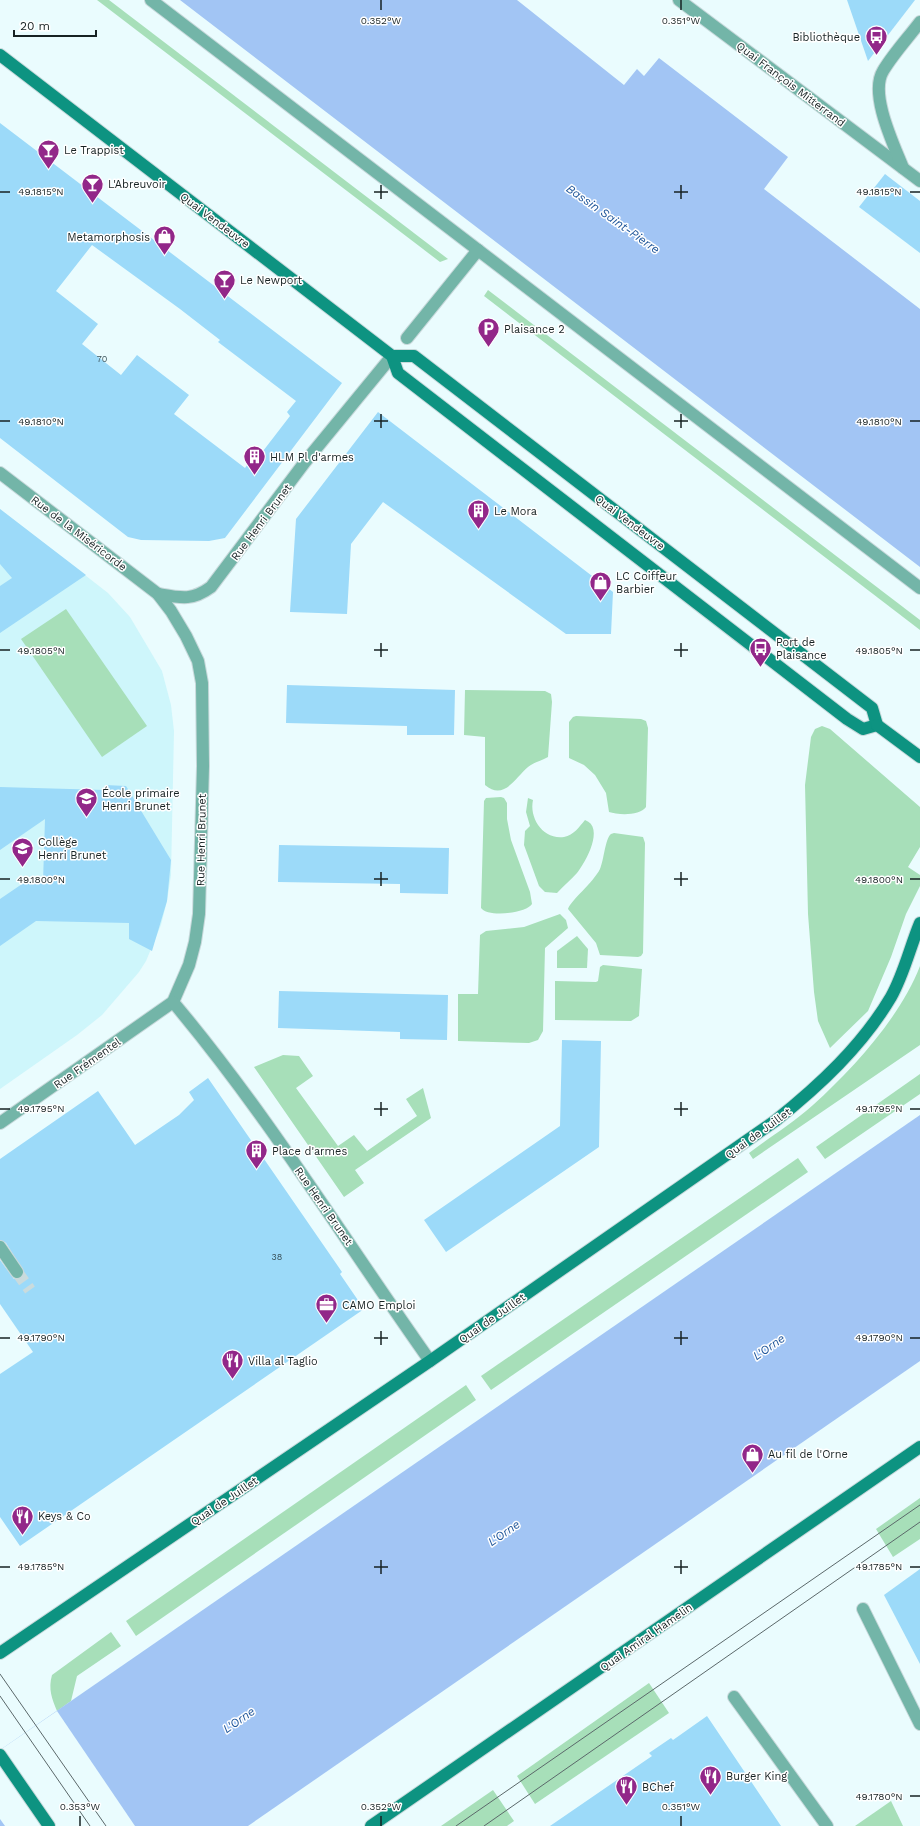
<svg xmlns="http://www.w3.org/2000/svg" width="920" height="1826" font-family="'Work Sans',sans-serif">
<style>
.built{fill:#cef6fb}
.green{fill:#a7dfb9}
.water{fill:#a2c5f4}
.pier{fill:#eafcfe}
.building{fill:#9cdaf9;fill-rule:evenodd}
.lines{fill:none;stroke-linecap:round;stroke-linejoin:round}
.street-tunnel{stroke:#cadbdd;stroke-width:12;stroke-dasharray:12 6;stroke-linecap:butt}
.street-casing{stroke:#c8d9db;stroke-width:14}
.secondary-casing{stroke:#c8d9db;stroke-width:14}
.street{stroke:#73b5a8;stroke-width:12}
.secondary{stroke:#0d9381;stroke-width:12}
.tram{stroke:#5b686a;stroke-width:1}
.ticks{fill:none;stroke:#172223;stroke-width:1.5}
.labels{text-anchor:middle;stroke-width:3;stroke-linejoin:round;paint-order:stroke}
.number-label{font-size:9px;fill:#385058}
.poi-label{font-size:11px;fill:#172223;stroke:#fff;text-anchor:start}
.street-label{font-size:11px;fill:#172223;stroke:#fff}
.water-label{font-size:12px;font-style:italic;fill:#1e5599;stroke:#fff}
.ticks-label{font-size:10px;text-anchor:middle;fill:#172223;stroke:#fff;stroke-width:3;stroke-linejoin:round;paint-order:stroke}
</style>
<rect width="100%" height="100%" fill="#eafcfe"/>
<!-- built -->
<polygon class="built" points="0,509 108,593 130,617 162,671 171,705 174,731 171,875 167,901 161,925 146,961 139,972 102,1015 77,1035 0,1089"/>
<!-- green -->
<g class="green">
<polygon points="97,0 109,0 448,259 440,262"/>
<polygon points="488,290 920,620 920,630 484,296"/>
<polygon points="66,609 147,726 102,757 21,639"/>
<path d="M465 690 545 691 551 694 552 702 548 757C541 761 534 762 528 767 515 778 504 801 485 785V737L464 735Z"/>
<path d="M576 716 641 719 646 721 648 728 646 807C640 816 618 815 609 812L606 793 595 775 584 765 569 758V722L573 717Z"/>
<polygon points="822,726 830,729 920,807 920,847 908,867 920,875 920,886 906,914 891,957 868,1011 830,1048 818,1021 814,992 808,914 805,785 811,737 815,729"/>
<path d="M501 797 504 798 507 803V819L511 840 530 892 532 904C527 913 488 918 481 908L484 801 486 798Z"/>
<path d="M528 798 533 800C529 818 543 840 564 837 574 835 579 827 585 820 605 827 586 862 577 873 571 880 563 886 557 893L545 892 539 886 524 845 525 831 530 826 526 812Z"/>
<path d="M614 833 643 837 645 843 643 953 641 956 638 957 600 955 596 943 568 909C571 900 593 883 600 869 604 860 605 839 611 834Z"/>
<polygon points="560,914 566,920 568,928 545,948 543,1031 538,1040 529,1043 458,1041 458,994 478,994 480,935 486,931 524,927"/>
<polygon points="577,936 588,949 587,968 557,968 557,951"/>
<polygon points="603,965 642,969 639,1016 631,1021 555,1020 555,981 596,982 598,981 600,967"/>
<path d="M920 966V1045L753 1159 749 1153C770 1137 793 1123 813 1105 853 1069 901 1016 920 966Z"/>
<polygon points="283,1055 299,1056 313,1076 296,1088 338,1146 354,1135 367,1151 417,1116 406,1099 423,1088 431,1118 355,1170 364,1183 344,1197 254,1067"/>
<polygon points="920,1074 920,1094 825,1159 816,1147"/>
<polygon points="798,1158 808,1172 491,1390 481,1376"/>
<polygon points="466,1385 476,1400 136,1636 126,1621"/>
<polygon points="920,1498 920,1539 893,1557 876,1529"/>
<path d="M111 1632 121 1646 77 1676 71 1701 57 1711C52 1699 48 1689 52 1675Z"/>
<polygon points="649,1683 669,1713 535,1804 517,1776"/>
<polygon points="493,1790 514,1821 507,1826 441,1826"/>
<polygon points="891,1801 903,1826 855,1826"/>
</g>
<!-- water -->
<g class="water">
<polygon points="180,0 517,0 624,85 637,69 644,76 659,58 788,157 764,189 920,309 920,567"/>
<polygon points="920,1115 920,1361 248,1826 0,1826 0,1750"/>
</g>
<!-- pier -->
<polygon class="pier" points="57,1711 135,1826 5,1826 0,1819 0,1750"/>
<!-- building -->
<g class="building">
<polygon points="847,0 915,0 868,61"/>
<path d="M0 123 342 383 225 538 209 541 141 540 128 537 0 438ZM92 245 180 309 220 340 218 342 296 401 287 412 290 416 253 464 250 461 245 468 174 414 189 395 137 355 121 375 82 344 98 324 56 291Z"/>
<polygon points="885,174 920,201 920,253 859,207"/>
<polygon points="378,412 613,592 611,634 566,634 383,502 351,544 347,614 290,612 296,519"/>
<polygon points="0,509 86,575 0,633 0,586 12,578 0,564"/>
<polygon points="287,685 455,690 454,735 407,735 407,726 286,723"/>
<polygon points="105,785 126,786 171,860 167,901 152,951 129,939 129,923 36,921 0,946 0,899 25,882 43,882 45,819 0,850 0,787 105,790"/>
<polygon points="279,845 449,848 448,894 400,893 400,884 278,882"/>
<polygon points="279,991 448,995 447,1040 400,1039 400,1032 278,1028"/>
<polygon points="562,1040 601,1041 599,1147 446,1252 424,1220 560,1126"/>
<polygon points="208,1078 342,1272 340,1274 364,1309 20,1546 0,1517 0,1374 33,1352 0,1304 0,1260 14,1279 21,1278 24,1272 6,1243 0,1240 0,1159 98,1091 135,1145 179,1115 194,1100 189,1092"/>
<polygon points="920,1569 920,1664 884,1595"/>
<polygon points="707,1716 781,1826 550,1826 652,1756 649,1753 671,1738 673,1740"/>
</g>
<g class="lines">
<!-- street-tunnel -->
<polyline class="street-tunnel" points="17,1272 30,1290"/>
<defs>
<g id="street">
<polyline points="151,0 920,588"/>
<polyline points="679,0 920,181"/>
<path d="M903 168C894 145 869 94 883 71 893 54 908 38 920 22"/>
<polyline points="407,338 478,250"/>
<polyline points="0,473 158,594 171,611 186,636 198,661 202,683 203,766 199,914 195,942 189,965 173,1002 0,1123"/>
<path d="M158 594C181 598 192 601 211 587L305 462 392 356"/>
<path d="M173 1002C268 1115 345 1241 430 1361"/>
<polyline points="0,1247 17,1272"/>
<polyline points="863,1609 920,1724"/>
<polyline points="734,1697 827,1826"/>
</g>
<g id="secondary">
<polyline points="0,55 392,356 398,373 847,719 863,729 877,725"/>
<polyline points="392,356 414,356 872,708 877,725"/>
<polyline points="877,725 920,757"/>
<path d="M0 1653 430 1361 775 1121C819 1086 862 1046 891 997 904 974 910 947 920 923"/>
<polyline points="0,1755 49,1826"/>
<polyline points="371,1826 920,1447"/>
</g>
</defs>
<!-- street casing -->
<use href="#street" class="street-casing"/>
<!-- secondary casing -->
<use href="#secondary" class="secondary-casing"/>
<!-- street -->
<use href="#street" class="street"/>
<!-- secondary -->
<use href="#secondary" class="secondary"/>
<!-- tram -->
<g class="tram">
<polyline points="0,1674 106,1826"/>
<polyline points="0,1696 90,1826"/>
<polyline points="456,1826 920,1505"/>
<polyline points="484,1826 920,1522"/>
</g>
</g>
<!-- ticks -->
<path class="ticks" d="M381 0V10M681 0V10M381 185V199M681 185V199M0 192H10M374 192H388M674 192H688M910 192H920M381 414V428M681 414V428M0 421H10M374 421H388M674 421H688M910 421H920M381 643V657M681 643V657M0 650H10M374 650H388M674 650H688M910 650H920M381 872V886M681 872V886M0 879H10M374 879H388M674 879H688M910 879H920M381 1102V1116M681 1102V1116M0 1109H10M374 1109H388M674 1109H688M910 1109H920M381 1331V1345M681 1331V1345M0 1338H10M374 1338H388M674 1338H688M910 1338H920M381 1560V1574M681 1560V1574M0 1567H10M374 1567H388M674 1567H688M910 1567H920M910 1796H920M80 1816V1826M381 1816V1826M681 1816V1826"/>
<!-- icons -->
<defs>
<symbol id="bus-pin" viewBox="-11 -11 22 30"><path d="M0 17L-7.5 6A9.5 9.5 0 1 1 7.5 6Z" fill="#922789" stroke="#fff"/><path d="M-5-6H5V4H4V6H2V4H-2V6H-4V4H-5ZM-3.5-4V0h7V-4ZM-3.5 1.2v1.5H-2V1.2ZM2 1.2v1.5H3.5V1.2Z" fill="#fff"/></symbol>
<symbol id="bar-pin" viewBox="-11 -11 22 30"><path d="M0 17L-7.5 6A9.5 9.5 0 1 1 7.5 6Z" fill="#922789" stroke="#fff"/><path d="M-6-5H6L.8 .8V4.5H3.5V6h-7V4.5H-.8V.8Z" fill="#fff"/></symbol>
<symbol id="shop-pin" viewBox="-11 -11 22 30"><path d="M0 17L-7.5 6A9.5 9.5 0 1 1 7.5 6Z" fill="#922789" stroke="#fff"/><path d="M-5-2.5h2.3a2.7 3.5 0 0 1 5.4 0H5L5.5 6h-11ZM-1.5-2.5h3a1.5 2.3 0 0 0-3 0Z" fill="#fff"/></symbol>
<symbol id="parking-pin" viewBox="-11 -11 22 30"><path d="M0 17L-7.5 6A9.5 9.5 0 1 1 7.5 6Z" fill="#922789" stroke="#fff"/><path d="M-3.5-5.5H1a3.5 3.5 0 0 1 0 7H-1V5.5H-3.5ZM-1-3.4V-.6H.8a1.4 1.4 0 0 0 0-2.8Z" fill="#fff"/></symbol>
<symbol id="building-pin" viewBox="-11 -11 22 30"><path d="M0 17L-7.5 6A9.5 9.5 0 1 1 7.5 6Z" fill="#922789" stroke="#fff"/><path d="M-4-6H4V6H1V3H-1V6H-4ZM-2.5-4.3h1.7v1.8h-1.7ZM.8-4.3h1.7v1.8H.8ZM-2.5-1h1.7V.8h-1.7ZM.8-1h1.7V.8H.8Z" fill="#fff"/></symbol>
<symbol id="school-pin" viewBox="-11 -11 22 30"><path d="M0 17L-7.5 6A9.5 9.5 0 1 1 7.5 6Z" fill="#922789" stroke="#fff"/><path d="M0-5L7-2L0 1L-7-2ZM-4 1L0 2.5L4 1V4Q0 6-4 4Z" fill="#fff"/></symbol>
<symbol id="office-pin" viewBox="-11 -11 22 30"><path d="M0 17L-7.5 6A9.5 9.5 0 1 1 7.5 6Z" fill="#922789" stroke="#fff"/><path d="M-6-3h4V-5.5h4V-3h4V5H-6ZM-1-4.5V-3h2v-1.5ZM-6 0V1H6V0Z" fill="#fff"/></symbol>
<symbol id="restaurant-pin" viewBox="-11 -11 22 30"><path d="M0 17L-7.5 6A9.5 9.5 0 1 1 7.5 6Z" fill="#922789" stroke="#fff"/><path d="M-5-6h1v4h1v-4h1v4h1v-4h1v5L-1.5 .5V6h-2V.5L-5-1ZM5-6V6H3V1.5H1.5Q1.5-4 5-6Z" fill="#fff"/></symbol>
</defs>
<g fill-rule="evenodd">
<use href="#bus-pin" x="864" y="24" width="25" height="34"/>
<use href="#bar-pin" x="36" y="138" width="25" height="34"/>
<use href="#bar-pin" x="80" y="172" width="25" height="34"/>
<use href="#shop-pin" x="152" y="224" width="25" height="34"/>
<use href="#bar-pin" x="212" y="268" width="25" height="34"/>
<use href="#parking-pin" x="476" y="316" width="25" height="34"/>
<use href="#building-pin" x="242" y="444" width="25" height="34"/>
<use href="#building-pin" x="466" y="498" width="25" height="34"/>
<use href="#shop-pin" x="588" y="570" width="25" height="34"/>
<use href="#bus-pin" x="748" y="636" width="25" height="34"/>
<use href="#school-pin" x="74" y="786" width="25" height="34"/>
<use href="#school-pin" x="10" y="836" width="25" height="34"/>
<use href="#building-pin" x="244" y="1138" width="25" height="34"/>
<use href="#office-pin" x="314" y="1292" width="25" height="34"/>
<use href="#restaurant-pin" x="220" y="1348" width="25" height="34"/>
<use href="#shop-pin" x="740" y="1442" width="25" height="34"/>
<use href="#restaurant-pin" x="10" y="1504" width="25" height="34"/>
<use href="#restaurant-pin" x="698" y="1764" width="25" height="34"/>
<use href="#restaurant-pin" x="614" y="1774" width="25" height="34"/>
</g>
<g class="labels">
<!-- number labels -->
<g class="number-label">
<text x="102" y="362">70</text>
<text x="277" y="1260">38</text>
</g>
<!-- poi labels -->
<g class="poi-label">
<text x="860" y="41" text-anchor="end">Bibliothèque</text>
<text x="64" y="154">Le Trappist</text>
<text x="108" y="188">L'Abreuvoir</text>
<text x="150" y="241" text-anchor="end">Metamorphosis</text>
<text x="240" y="284">Le Newport</text>
<text x="504" y="333">Plaisance 2</text>
<text x="270" y="461">HLM Pl d'armes</text>
<text x="494" y="515">Le Mora</text>
<text x="616" y="580">LC Coiffeur<tspan x="616" dy="13">Barbier</tspan></text>
<text x="776" y="646">Port de<tspan x="776" dy="13">Plaisance</tspan></text>
<text x="102" y="797">École primaire<tspan x="102" dy="13">Henri Brunet</tspan></text>
<text x="38" y="846">Collège<tspan x="38" dy="13">Henri Brunet</tspan></text>
<text x="272" y="1155">Place d'armes</text>
<text x="342" y="1309">CAMO Emploi</text>
<text x="248" y="1365">Villa al Taglio</text>
<text x="768" y="1458">Au fil de l'Orne</text>
<text x="38" y="1520">Keys &amp; Co</text>
<text x="726" y="1780">Burger King</text>
<text x="642" y="1791">BChef</text>
</g>
<!-- street labels -->
<g class="street-label">
<text transform="translate(791 84) rotate(37)" y="4">Quai François Mitterrand</text>
<text transform="translate(215 220) rotate(37)" y="4">Quai Vendeuvre</text>
<text transform="translate(261 522) rotate(-53)" y="4">Rue Henri Brunet</text>
<text transform="translate(630 522) rotate(37)" y="4">Quai Vendeuvre</text>
<text transform="translate(79 533) rotate(37)" y="4">Rue de la Miséricorde</text>
<text transform="translate(201 840) rotate(-89)" y="4">Rue Henri Brunet</text>
<text transform="translate(87 1063) rotate(-35)" y="4">Rue Frémentel</text>
<text transform="translate(758 1133) rotate(-36)" y="4">Quai de Juillet</text>
<text transform="translate(324 1206) rotate(55)" y="4">Rue Henri Brunet</text>
<text transform="translate(492 1318) rotate(-35)" y="4">Quai de Juillet</text>
<text transform="translate(224 1501) rotate(-34)" y="4">Quai de Juillet</text>
<text transform="translate(646 1637) rotate(-35)" y="4">Quai Amiral Hamelin</text>
</g>
<!-- water labels -->
<g class="water-label">
<text transform="translate(613 219) rotate(35)" y="4">Bassin Saint-Pierre</text>
<text transform="translate(769 1347) rotate(-35)" y="4">L'Orne</text>
<text transform="translate(504 1533) rotate(-35)" y="4">L'Orne</text>
<text transform="translate(239 1720) rotate(-35)" y="4">L'Orne</text>
</g>
</g>
<g class="ticks-label">
<text x="381" y="24">0.352°W</text>
<text x="681" y="24">0.351°W</text>
<text x="41" y="195">49.1815°N</text>
<text x="879" y="195">49.1815°N</text>
<text x="41" y="425">49.1810°N</text>
<text x="879" y="425">49.1810°N</text>
<text x="41" y="654">49.1805°N</text>
<text x="879" y="654">49.1805°N</text>
<text x="41" y="883">49.1800°N</text>
<text x="879" y="883">49.1800°N</text>
<text x="41" y="1112">49.1795°N</text>
<text x="879" y="1112">49.1795°N</text>
<text x="41" y="1341">49.1790°N</text>
<text x="879" y="1341">49.1790°N</text>
<text x="41" y="1570">49.1785°N</text>
<text x="879" y="1570">49.1785°N</text>
<text x="879" y="1800">49.1780°N</text>
<text x="80" y="1810">0.353°W</text>
<text x="381" y="1810">0.352°W</text>
<text x="681" y="1810">0.351°W</text>
</g>
<!-- scale -->
<path d="M14 30v6h82v-6" fill="none" stroke="#172223" stroke-width="2"/>
<text x="20" y="30" font-size="12" fill="#172223" stroke="#ffffff" stroke-width="3" paint-order="stroke">20 m</text>
</svg>
